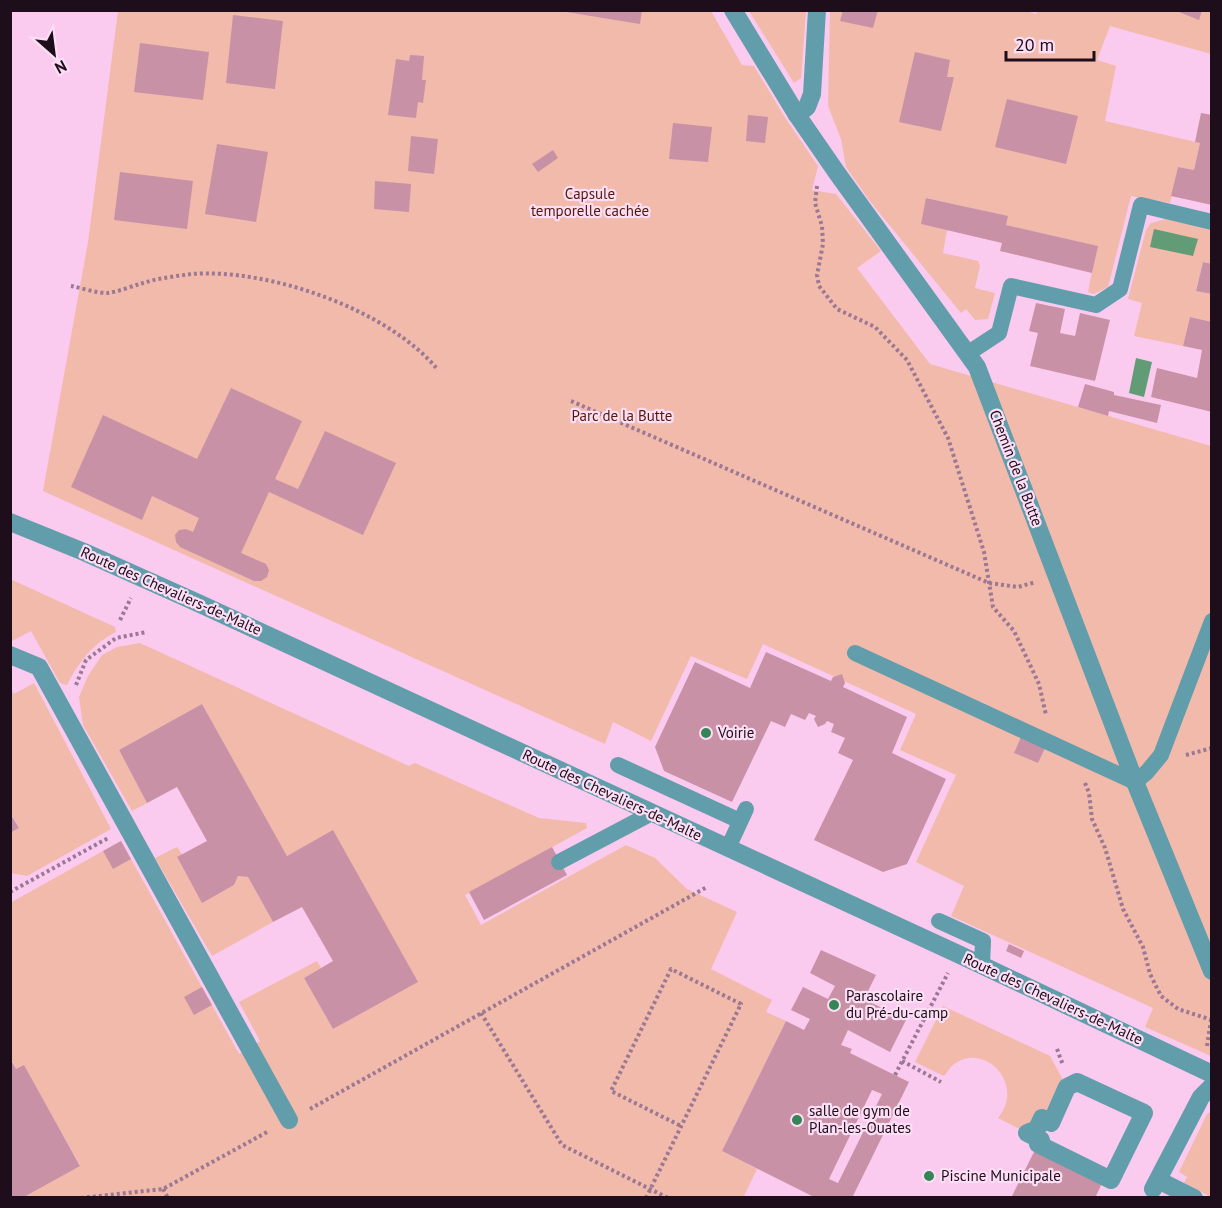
<svg xmlns="http://www.w3.org/2000/svg" width="1222" height="1208" font-family="'PT Sans',sans-serif">
<style>
.green{fill:#f2baab}
.water{fill:#619c76}
.building{fill:#c991a6;fill-rule:evenodd}
.lines{fill:none;stroke-linecap:round;stroke-linejoin:round}
.path{stroke:#9b7893;stroke-width:4;stroke-dasharray:3 3;stroke-linecap:butt}
.lane{stroke:#619dab;stroke-width:16}
.street{stroke:#619dab;stroke-width:18}
.poi-dot{fill:#358556;stroke:#fcdef5;stroke-width:2}
.labels{text-anchor:middle;stroke-width:4.5;stroke-linejoin:round;paint-order:stroke}
.park-label{font-size:15px;fill:#531809;stroke:#fcdef5}
.street-label{font-size:15px;fill:#1e0d1b;stroke:#fcdef5}
.poi-label{font-size:15px;fill:#1e0d1b;stroke:#fcdef5;text-anchor:start}
</style>
<rect width="100%" height="100%" fill="#fbcaef"/>
<!-- green -->
<g class="green">
<polygon points="1023,10 1036,14 1038,10 1211,11 1211,54 1110,26 1097,60 1116,66 1105,121 1200,143 1194,170 1178,167 1170,203 1131,196 1108,287 1094,294 1088,292 1097,246 1006,225 993,213 927,198 921,224 947,230 943,253 978,261 980,266 975,288 995,293 988,319 975,320 966,309 961,313 869,200 846,167 841,139 828,106 830,11"/>
<polygon points="118,11 711,11 742,65 754,66 784,116 818,166 812,190 836,194 881,251 857,268 930,364 1211,446 1211,1056 1145,1027 1153,1008 951,916 964,886 916,862 956,775 900,750 916,714 763,644 747,679 691,656 651,741 613,722 605,744 43,491 88,242"/>
<polygon points="749,11 806,11 801,78 794,83"/>
<polygon points="1166,219 1211,229 1211,264 1203,262 1196,290 1211,294 1211,322 1190,317 1183,346 1134,336 1142,303 1128,299 1146,230 1151,223"/>
<path d="M10 579 115 627 116 632C92 644 79 662 67 685L60 683 31 631 12 641 11 638Z"/>
<polygon points="140,643 409,766 415,763 539,818 586,823 587,828 465,895 481,925 626,845 655,858 687,889 737,912 711,969 772,1000 766,1012 786,1021 722,1151 757,1169 743,1198 22,1197 80,1165 24,1066 16,1069 11,1058 10,903 121,841 239,1054 260,1041 239,1002 317,961 321,968 304,978 333,1029 417,982 333,831 287,856 202,704 119,750 147,803 132,811 83,725 79,697 88,676 102,655 117,647"/>
<polygon points="34,683 111,829 27,876 11,873 11,833 19,828 11,813 10,688 14,694"/>
<polygon points="177,847 182,854 177,858 202,902 234,885 238,876 248,877 273,922 212,956 155,858"/>
<path d="M943 1006 1050 1056 1067 1087 1027 1133 998 1118C1000 1115 1004 1110 1005 1106 1017 1075 980 1043 953 1065 949 1068 947 1073 944 1076L915 1062Z"/>
<polygon points="1211,1112 1211,1197 1184,1183 1187,1177 1179,1172 1207,1114"/>
</g>
<!-- water -->
<g class="water">
<polygon points="1154,229 1198,239 1193,256 1150,247"/>
<polygon points="1136,358 1152,362 1144,397 1129,393"/>
</g>
<!-- building -->
<g class="building">
<polygon points="554,10 642,10 640,24"/>
<polygon points="843,10 878,10 873,28 840,21"/>
<polygon points="1174,10 1202,10 1199,20"/>
<polygon points="233,15 283,21 275,89 226,83"/>
<polygon points="140,43 209,52 203,100 134,92"/>
<polygon points="915,52 950,60 947,77 954,77 941,131 899,122"/>
<polygon points="410,55 424,56 422,80 426,80 423,103 418,102 416,118 388,115 396,59 409,61"/>
<polygon points="1007,99 1078,116 1066,164 995,147"/>
<polygon points="1201,113 1212,115 1212,205 1171,196 1178,167 1194,170 1200,143 1195,142"/>
<polygon points="748,115 768,117 765,143 746,141"/>
<polygon points="673,123 712,127 708,162 669,159"/>
<polygon points="411,136 438,139 434,174 408,171"/>
<polygon points="217,144 268,152 256,222 205,214"/>
<polygon points="553,150 558,158 538,172 532,164"/>
<polygon points="120,172 193,181 187,229 114,220"/>
<polygon points="375,181 411,184 409,212 374,209"/>
<polygon points="926,198 1008,216 1006,225 1098,246 1092,273 1000,251 1002,243 921,224"/>
<polygon points="1203,262 1212,264 1212,294 1196,291"/>
<polygon points="1036,303 1065,309 1060,333 1075,336 1080,313 1110,320 1095,381 1030,366 1038,333 1029,331"/>
<polygon points="1190,317 1212,322 1212,412 1151,397 1157,368 1197,378 1202,350 1183,346"/>
<polygon points="1085,384 1114,392 1114,395 1161,405 1157,423 1109,411 1108,416 1078,407"/>
<polygon points="231,388 302,421 275,479 298,489 325,431 396,463 363,535 269,492 241,553 266,564 269,570 267,577 261,581 254,581 180,547 176,542 175,535 179,530 186,529 193,532 199,518 152,496 142,520 71,487 103,415 197,459"/>
<polygon points="766,652 831,681 833,677 842,674 845,683 843,687 907,717 892,753 946,779 907,864 883,872 814,840 853,760 838,753 845,738 831,732 834,724 827,721 825,724 818,727 814,719 816,716 809,713 805,720 791,714 785,727 771,721 732,802 664,771 655,747 695,662 750,688"/>
<polygon points="202,704 287,856 333,830 418,982 333,1029 304,978 333,961 302,907 273,922 248,877 238,876 234,885 202,903 177,857 207,841 177,787 147,803 119,750"/>
<polygon points="1021,737 1045,748 1038,763 1014,753"/>
<polygon points="10,813 19,828 10,833"/>
<polygon points="121,841 131,859 113,869 103,851"/>
<polygon points="552,847 567,875 484,920 469,892"/>
<polygon points="1009,944 1024,951 1021,958 1006,951"/>
<path d="M821 950 876 975 864 999 906 1020 890 1052 848 1030 841 1045 852 1049 850 1053 909 1082 852 1198H816L722 1151 786 1021 804 1030 810 1019 791 1010 803 987 828 999 835 986 810 973ZM872 1090 882 1094 838 1183 829 1179Z"/>
<polygon points="202,987 212,1005 194,1015 184,997"/>
<polygon points="10,1058 16,1069 24,1065 80,1166 22,1198 10,1198"/>
<polygon points="1038,1144 1105,1177 1095,1198 1011,1198"/>
</g>
<g class="lines">
<!-- path -->
<g class="path">
<polyline points="817,186 815,203 822,226 823,244 817,275 819,286 837,309 875,327 907,360 948,438 984,552 993,607 1014,631 1039,684 1046,715"/>
<path d="M71 286C82 288 96 293 107 293 118 292 132 286 143 283 159 278 176 276 192 274 269 268 389 310 438 370"/>
<polyline points="571,401 989,583 1018,587 1036,582"/>
<polyline points="120,620 131,598"/>
<polyline points="76,685 86,660 116,638 147,632"/>
<polyline points="1186,755 1212,748"/>
<polyline points="1085,783 1089,793 1092,819 1105,848 1123,909 1143,947 1150,974 1161,996 1178,1009 1212,1020"/>
<polyline points="10,892 108,838"/>
<polyline points="481,1013 562,1145 668,1198"/>
<polyline points="1207,1046 1211,1020"/>
<polyline points="1057,1049 1063,1065"/>
<polyline points="902,1061 941,1082"/>
<polyline points="895,1075 948,973"/>
<polyline points="310,1109 707,887"/>
<polyline points="163,1189 168,1198"/>
<polyline points="81,1198 163,1189 269,1131"/>
<polyline points="646,1198 741,1004 671,969 611,1091 681,1126"/>
</g>
<!-- lane -->
<g class="lane">
<polyline points="967,354 999,333 1011,286 1096,305 1120,289 1141,205 1212,222"/>
<polyline points="855,653 1135,782 1147,772 1161,755 1212,621"/>
<polyline points="618,765 740,821"/>
<polyline points="728,848 746,809"/>
<polyline points="559,862 652,813"/>
<polyline points="939,921 983,941 982,965"/>
</g>
<!-- street -->
<g class="street">
<polyline points="733,10 797,115 837,173 977,367 1135,782 1212,971"/>
<polyline points="797,115 807,107 812,94 817,10"/>
<polyline points="10,522 84,552 198,603 958,954 1212,1074"/>
<polyline points="10,655 39,667 289,1120"/>
<polygon points="1077,1082 1144,1113 1111,1180 1038,1144 1041,1140 1027,1133 1037,1129 1042,1118 1051,1123 1067,1087"/>
<polyline points="1158,1180 1194,1198"/>
<polyline points="1153,1189 1201,1097 1212,1086"/>
</g>
</g>
<!-- markers -->
<g class="poi-dot">
<circle cx="706" cy="733" r="6"/>
<circle cx="834" cy="1005" r="6"/>
<circle cx="797" cy="1120" r="6"/>
<circle cx="929" cy="1176" r="6"/>
</g>
<g class="labels">
<!-- park labels -->
<g class="park-label">
<text x="590" y="199">Capsule<tspan x="590" dy="17">temporelle cachée</tspan></text>
<text x="622" y="421">Parc de la Butte</text>
</g>
<!-- street labels -->
<g class="street-label">
<text transform="translate(1016 468) rotate(69)" y="5">Chemin de la Butte</text>
<text transform="translate(171 591) rotate(24)" y="5">Route des Chevaliers-de-Malte</text>
<text transform="translate(612 795) rotate(25)" y="5">Route des Chevaliers-de-Malte</text>
<text transform="translate(1053 999) rotate(25)" y="5">Route des Chevaliers-de-Malte</text>
</g>
<!-- poi labels -->
<g class="poi-label">
<text x="718" y="738">Voirie</text>
<text x="846" y="1001">Parascolaire<tspan x="846" dy="17">du Pré-du-camp</tspan></text>
<text x="809" y="1116">salle de gym de<tspan x="809" dy="17">Plan-les-Ouates</tspan></text>
<text x="941" y="1181">Piscine Municipale</text>
</g>
</g>
<!-- border -->
<rect width="1222" height="1208" fill="none" stroke="#1e0d1b" stroke-width="24"/>
<!-- north arrow -->
<g transform="translate(54 54) rotate(152)" stroke="#fcdef5" stroke-width="4.5" paint-order="stroke">
<path d="M0-4.5L10 22L0 15L-10 22Z" fill="#1e0d1b"/>
<text y="-9" font-size="16" font-weight="bold" text-anchor="middle" fill="#1e0d1b">N</text>
</g>
<!-- scale -->
<path d="M1006 51v9h88v-9" fill="none" stroke="#1e0d1b" stroke-width="3"/>
<text x="1015" y="51" font-size="18" fill="#1e0d1b" stroke="#fcdef5" stroke-width="4.5" paint-order="stroke">20 m</text>
</svg>
